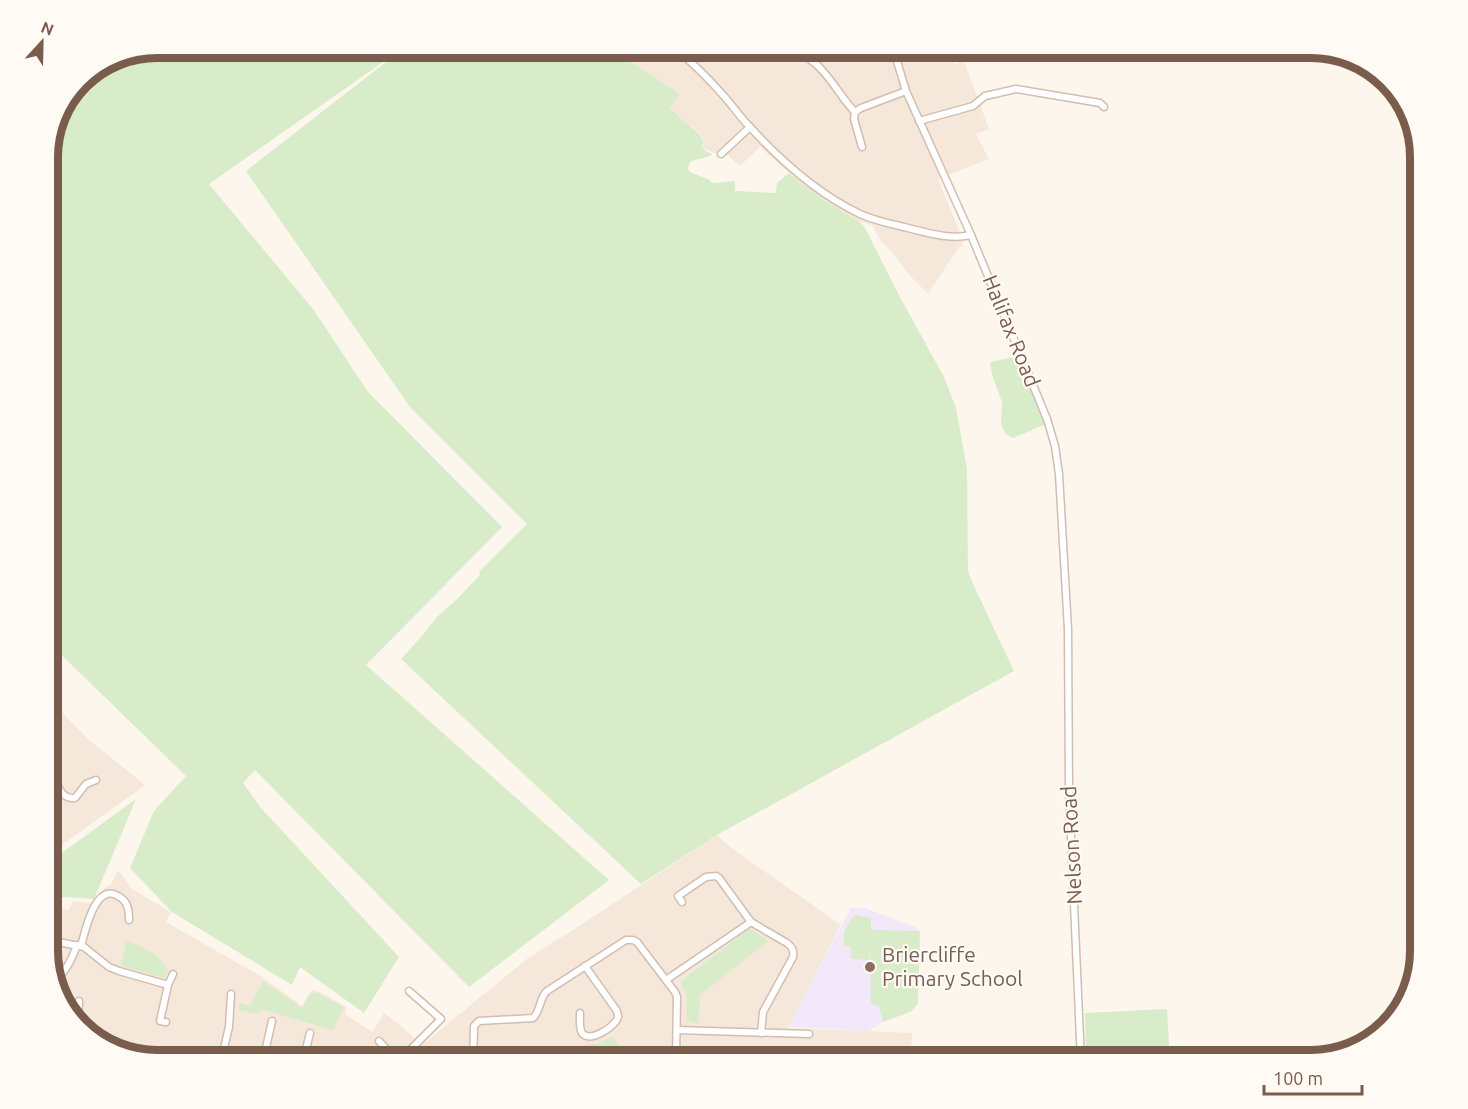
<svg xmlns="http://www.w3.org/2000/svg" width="1468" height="1109" font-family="Ubuntu,sans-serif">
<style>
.residential{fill:#f5e8da}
.industrial{fill:#efe9e4}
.education{fill:#f3e8fa}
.green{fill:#d8ecc9}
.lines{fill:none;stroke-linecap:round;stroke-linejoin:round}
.minor-casing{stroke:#d1beb0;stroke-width:9}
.minor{stroke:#fff;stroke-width:6}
.education-dot{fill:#8d6e63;stroke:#fffaf3;stroke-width:2}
.labels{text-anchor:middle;stroke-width:4.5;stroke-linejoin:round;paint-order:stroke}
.street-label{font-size:21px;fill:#7a5c4d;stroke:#fffaf3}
.education-label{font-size:21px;fill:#785e54;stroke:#fffaf3;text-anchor:start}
.rim{fill:none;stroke:#7a5c4d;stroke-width:8}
</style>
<rect width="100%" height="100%" fill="#fdf6ec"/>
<!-- residential -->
<g class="residential">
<polygon points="611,48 948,48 954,64 964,61 989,129 976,134 989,159 938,179 963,240 962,247 959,247 928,294 912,278 890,250 881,241 872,225 859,221 822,199 781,166 760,147 740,166 725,153 723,156 701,148 705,141 699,133 670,108 680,94"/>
<polygon points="48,698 88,739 145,785 48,855"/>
<polygon points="717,835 730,847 841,925 788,1028 912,1033 911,1061 157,1061 91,1038 59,1000 48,958 48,907 69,910 73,901 90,903 106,887 111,885 118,870 132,889 171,912 166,922 262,977 302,1006 310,992 313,990 317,991 347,1007 345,1014 372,1032 384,1013 400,1025 422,1045 528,958 584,923"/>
</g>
<!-- industrial -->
<polygon class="industrial" points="477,1054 549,1056 549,1061 477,1061"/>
<!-- education -->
<polygon class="education" points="851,908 865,908 917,928 920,931 918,1003 912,1011 883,1022 869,1031 788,1027"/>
<!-- green -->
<g class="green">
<polygon points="158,48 403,48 209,184 313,309 368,392 502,527 366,665 609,880 469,987 255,770 243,783 261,808 399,957 364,1013 300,967 292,985 172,912 130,868 154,811 186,776 48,642 48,150 59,109 85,75"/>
<polygon points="404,48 610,48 680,94 670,108 699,134 704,141 701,147 707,152 712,154 710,156 691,161 687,169 692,173 710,180 712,183 735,181 735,191 776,193 777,183 789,173 822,199 859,221 864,226 901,299 944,377 956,408 967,469 968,571 973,584 1014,671 717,835 641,884 401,659 422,636 437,617 455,601 480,575 479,572 527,524 410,407 246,171"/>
<polygon points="1019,356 1046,424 1013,438 1006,434 1001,425 1002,402 992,375 990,362"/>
<polygon points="136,799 94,899 48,896 48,863"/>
<polygon points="854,915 871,918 871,930 920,931 918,1003 912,1011 883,1022 879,1006 871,1004 870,946 869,960 851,959 851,947 844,946 844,932"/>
<polygon points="750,928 768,941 700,995 699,1024 687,1020 686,994 680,982"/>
<path d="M126 941C144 947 159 953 168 971L165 978 121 966Z"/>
<polygon points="263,981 302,1008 310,994 317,993 344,1007 333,1030 260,1009 259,1014 238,1010 240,1003 250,1006"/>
<polygon points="1167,1009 1170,1061 1086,1061 1085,1013"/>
<polygon points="612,1037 627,1056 584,1055 584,1045 598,1044"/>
</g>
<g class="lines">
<defs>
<g id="minor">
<path d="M674 48C692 62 708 78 723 95 732 105 740 117 750 127 781 161 818 194 860 214 875 221 892 224 908 228 930 233 949 240 971 235"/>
<path d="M796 48 797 51C805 56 814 61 820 68 834 82 842 99 855 112"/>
<polyline points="893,48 906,91 971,235 1047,419 1055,446 1059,474 1068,629 1069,792 1081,1061"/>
<polyline points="919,121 973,106 985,96 1016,89 1100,103 1104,107"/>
<polyline points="862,147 854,119 855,112 861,108 906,91"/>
<polyline points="721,154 750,127"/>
<path d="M48 769C58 781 58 799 75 798L86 784 96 780"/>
<polyline points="682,902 678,896 706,877 716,876 719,878 751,922"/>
<polyline points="48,940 84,947 109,967 119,971 168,985"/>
<path d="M81 946C85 932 95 882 118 896 128 901 129 910 129 920"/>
<path d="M666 980 751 922 787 943C792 947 794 950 793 957L763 1012 761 1033"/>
<path d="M55 982C66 971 72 960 77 945"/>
<path d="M580 1013C580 1019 579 1028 582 1033 590 1043 611 1028 616 1021 619 1017 618 1016 617 1011L585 966"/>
<polyline points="78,1022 79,1001"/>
<polyline points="166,1022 160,1021 168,985 173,974"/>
<polyline points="677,1030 809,1034"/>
<polyline points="379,1041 397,1061"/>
<polyline points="107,1044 121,1047"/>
<polyline points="166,1058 176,1061"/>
<polyline points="221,1061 229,1027 231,994"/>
<polyline points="263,1061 272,1021"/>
<polyline points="303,1061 310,1033"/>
<polyline points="399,1061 441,1019 409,991"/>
<path d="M473 1061 474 1029V1026L479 1021 533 1018C541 1011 539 998 547 991L626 940H633L637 942 675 992 677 997 676 1061"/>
<polyline points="638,1061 645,1061"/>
</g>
</defs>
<!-- minor casing -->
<use href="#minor" class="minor-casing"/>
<!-- minor -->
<use href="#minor" class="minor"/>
</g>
<!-- markers -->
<circle class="education-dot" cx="870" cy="967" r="6"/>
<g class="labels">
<!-- street labels -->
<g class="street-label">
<text transform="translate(1011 331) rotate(68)" y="7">Halifax Road</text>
<text transform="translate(1072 845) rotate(-93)" y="7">Nelson Road</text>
</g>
<!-- education labels -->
<g class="education-label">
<text x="882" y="962">Briercliffe<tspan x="882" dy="24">Primary School</tspan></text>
</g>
</g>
<!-- crop -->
<path d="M0 0H1468V1109H0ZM157 58H1311A99 99 0 0 1 1410 157V951A99 99 0 0 1 1311 1050H157A99 99 0 0 1 58 951V157A99 99 0 0 1 157 58Z" fill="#fffaf3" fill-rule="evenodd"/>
<path class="rim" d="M157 58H1311A99 99 0 0 1 1410 157V951A99 99 0 0 1 1311 1050H157A99 99 0 0 1 58 951V157A99 99 0 0 1 157 58Z"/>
<!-- north arrow -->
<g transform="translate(42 42) rotate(22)" stroke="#fffaf3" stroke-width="4.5" paint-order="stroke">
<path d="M0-4.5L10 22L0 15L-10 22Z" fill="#7a5c4d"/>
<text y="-9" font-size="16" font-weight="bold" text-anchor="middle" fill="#7a5c4d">N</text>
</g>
<!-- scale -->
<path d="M1264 1085v9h98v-9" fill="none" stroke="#7a5c4d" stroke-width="3"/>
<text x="1273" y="1085" font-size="18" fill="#7a5c4d" stroke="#fffaf3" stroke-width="4.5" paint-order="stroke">100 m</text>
</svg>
